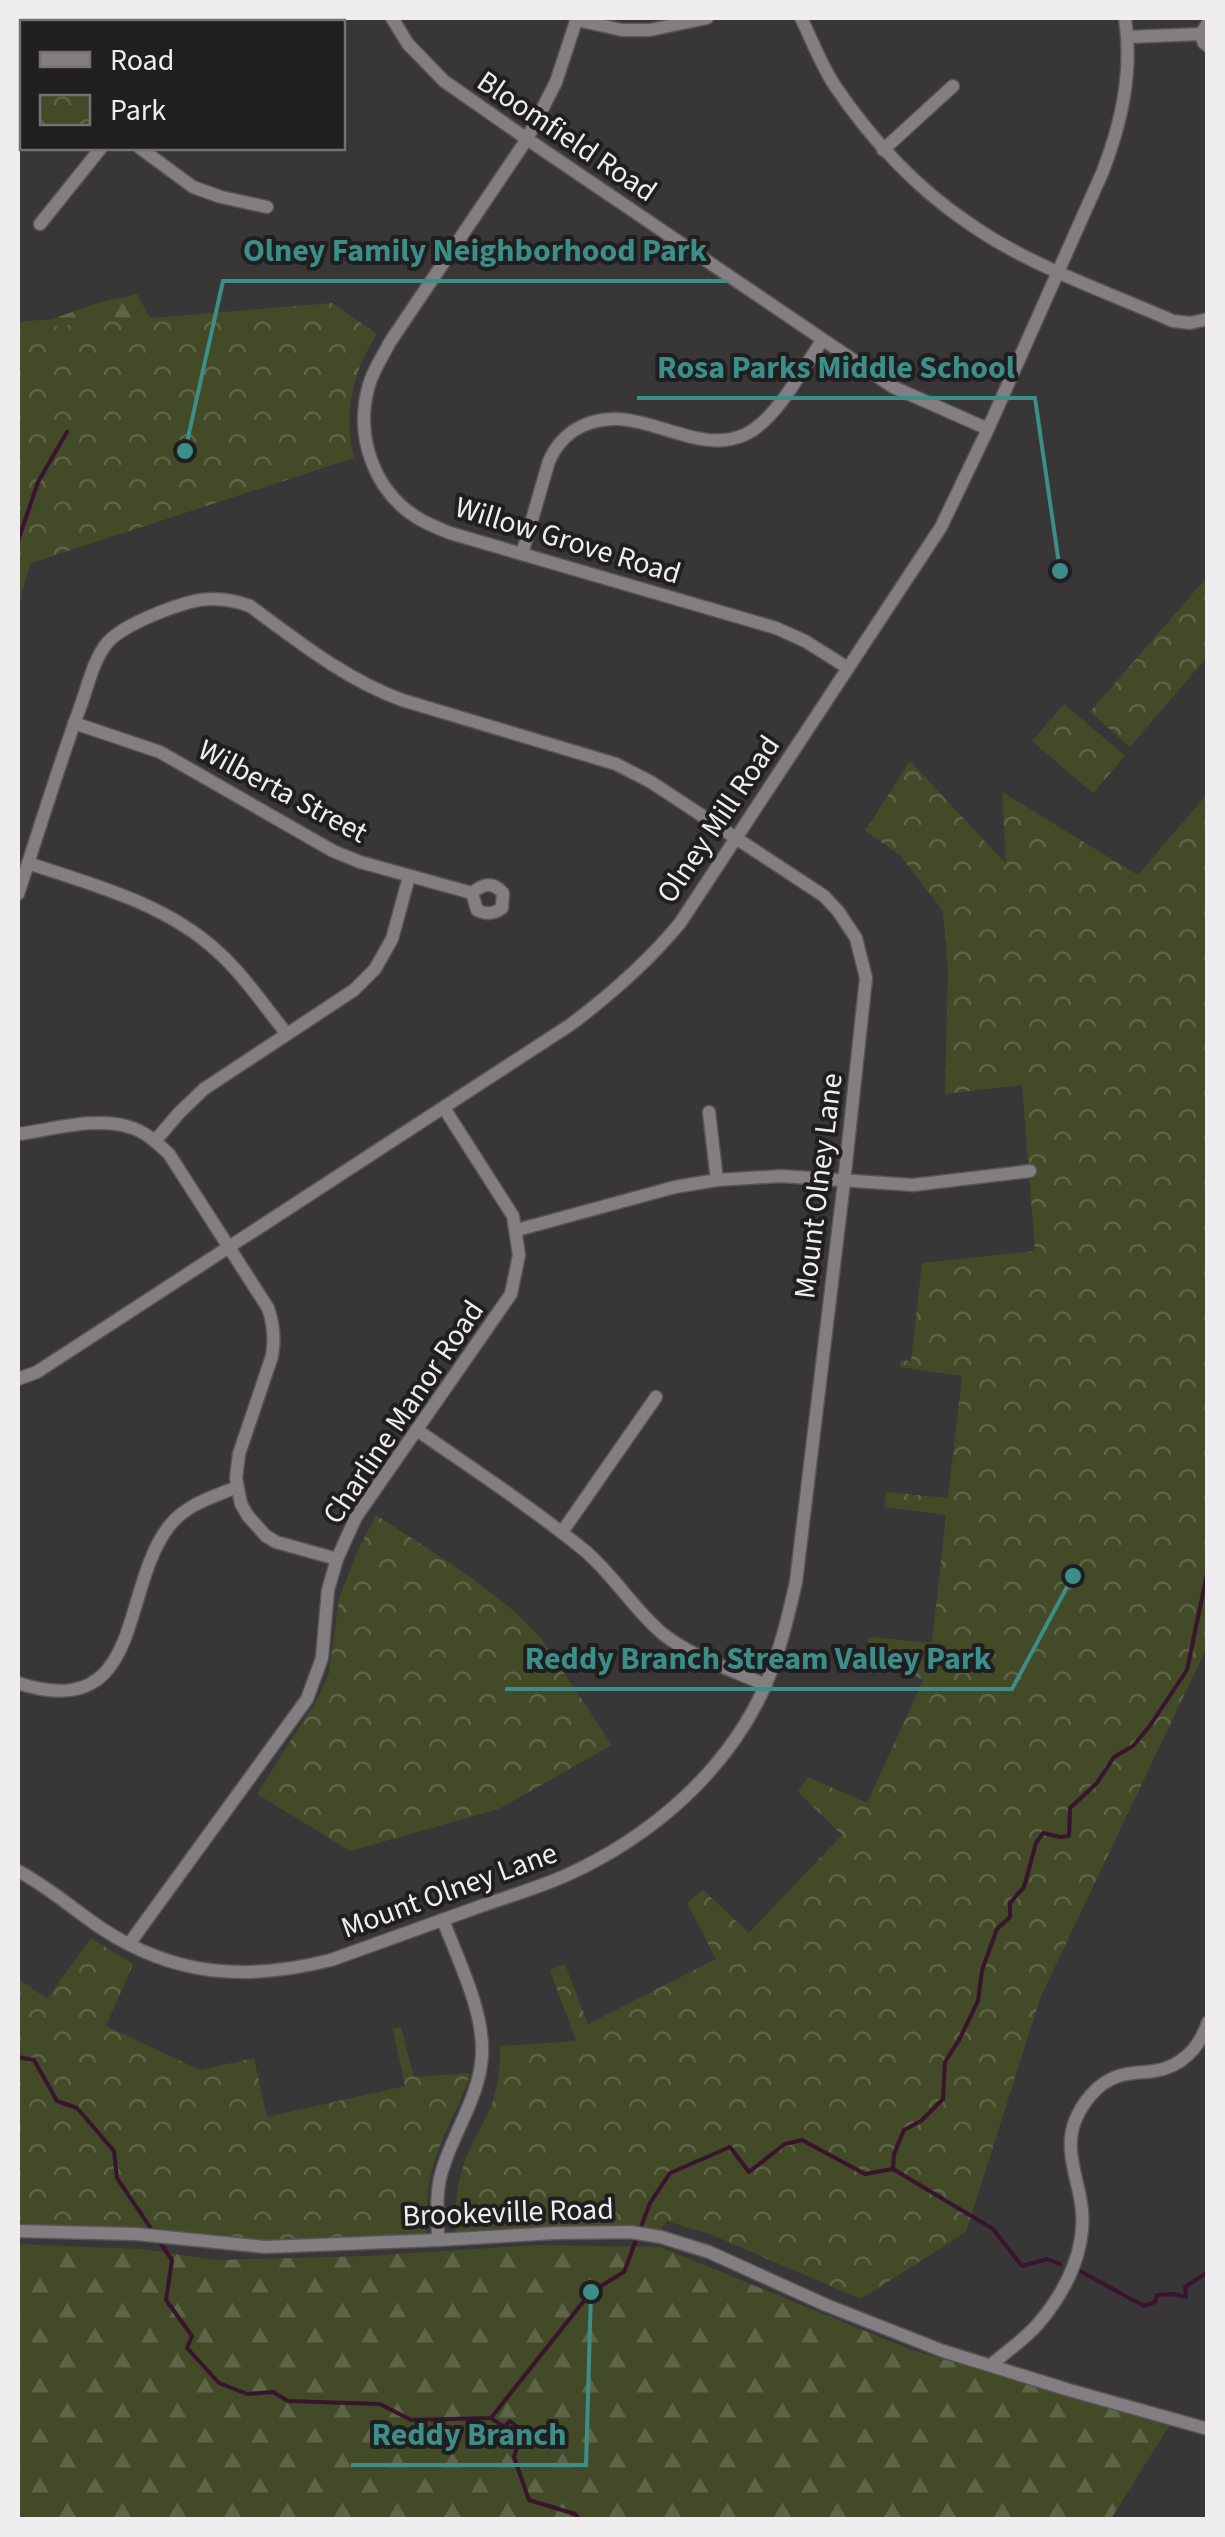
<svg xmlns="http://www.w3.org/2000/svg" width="1225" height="2537" font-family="'Source Sans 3',sans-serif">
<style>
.forest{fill:url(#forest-firs)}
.park{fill:url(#park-crowns)}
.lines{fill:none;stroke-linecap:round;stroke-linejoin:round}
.stream{stroke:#39142e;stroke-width:4}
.minor-casing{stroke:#575456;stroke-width:15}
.minor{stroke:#827e81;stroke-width:12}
.labels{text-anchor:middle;stroke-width:8;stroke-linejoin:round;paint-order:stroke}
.street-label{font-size:30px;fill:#efedef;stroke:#201e1f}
.leader{fill:none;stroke:#3c8e88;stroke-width:4}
.callout-dot{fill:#3c8e88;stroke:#201e1f;stroke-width:4}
.callout-label{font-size:32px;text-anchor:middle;font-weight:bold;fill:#3c8e88;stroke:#201e1f;stroke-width:8;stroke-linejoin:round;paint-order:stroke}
</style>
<defs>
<pattern id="forest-firs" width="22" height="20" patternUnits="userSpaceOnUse" patternTransform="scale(2.5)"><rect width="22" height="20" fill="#424a27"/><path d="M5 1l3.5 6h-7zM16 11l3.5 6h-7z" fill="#5e6447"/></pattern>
<pattern id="park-crowns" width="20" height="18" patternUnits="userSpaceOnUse" patternTransform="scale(2.5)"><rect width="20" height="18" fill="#424a27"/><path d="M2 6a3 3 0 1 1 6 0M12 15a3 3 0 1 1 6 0" fill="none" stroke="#5e6447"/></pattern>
</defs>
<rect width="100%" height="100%" fill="#393638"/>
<!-- forest -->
<g class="forest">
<polygon points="137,294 151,320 18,396 18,322 52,319 98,303"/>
<polygon points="18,2244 141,2249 216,2260 368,2256 536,2245 660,2247 909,2349 1169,2426 1111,2519 18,2519"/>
</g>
<!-- park -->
<g class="park">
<path d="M332 303 377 334C352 372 343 414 354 458L31 563 18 606V329Z"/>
<polygon points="1207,577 1207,657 1130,747 1090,712"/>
<polygon points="1064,704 1125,756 1093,793 1032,741"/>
<path d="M910 761 1006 864 1002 792 1138 875 1207 794V1647L1041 1996 966 2232 861 2299 712 2235 667 2221 657 2234 456 2237C453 2204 458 2174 472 2144 479 2130 487 2117 493 2101 499 2083 500 2065 500 2046L576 2041 550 1970 565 1964 588 2024 716 1959 687 1903 703 1890 749 1933 842 1835 798 1792 808 1777 867 1803 923 1680 865 1653 869 1637 932 1643 946 1515 884 1507 886 1492 948 1498 962 1376 900 1367 901 1360 911 1361 922 1263 1035 1251 1022 1085 945 1094 948 968 943 911 900 855 865 831Z"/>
<path d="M376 1515C430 1551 501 1591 543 1641L612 1745 499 1809 350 1851 257 1794 318 1698 329 1673 339 1599 357 1552Z"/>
<path d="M91 1938 133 1964 106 2026 200 2070 254 2058 267 2117 405 2086 393 2029 401 2027 414 2077 470 2073C464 2097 452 2116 443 2138 428 2172 425 2203 427 2239L336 2246 18 2232V1978L47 1999Z"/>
</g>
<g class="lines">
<!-- stream -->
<g class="stream">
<polyline points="18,541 38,482 67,432"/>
<polyline points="18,2057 34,2060 57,2101 77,2108 114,2151 117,2178 154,2233"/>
<polyline points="893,2169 894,2154 904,2130 921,2121 943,2099 945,2062 959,2040 978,2001 982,1970 997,1929 1010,1917 1010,1903 1024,1887 1036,1843 1043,1833 1060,1837 1069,1836 1070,1808 1097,1783 1114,1757 1133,1746 1149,1727 1187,1670 1208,1569"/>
<polyline points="159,2241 172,2260 166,2300 192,2336 187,2348 219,2383 247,2394 273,2392 288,2401 380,2404 411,2420 491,2418 591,2292 624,2272 650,2203 670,2173 730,2147 749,2172 785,2144 802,2140 865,2174 893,2169 993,2229 1022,2266 1047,2259 1060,2264"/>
<polyline points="1080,2271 1144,2306 1155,2302 1157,2295 1172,2294 1186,2297 1185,2287 1208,2272"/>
<polyline points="491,2418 504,2427 510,2421 522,2431 514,2457 529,2500 575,2514 580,2520"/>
</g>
<defs>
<g id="minor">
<polyline points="392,18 408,44 444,81 527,139 893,387 988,429"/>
<path d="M577 18 556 82 527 139 390 342C383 356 373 370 369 385 354 436 374 493 421 520 430 525 440 529 450 533L776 628 805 641 848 668"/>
<path d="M801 18C812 40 821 65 835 86 871 139 914 186 967 222 1027 265 1105 291 1173 321L1190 323 1208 319"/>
<polyline points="577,20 622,30 650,30 707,18"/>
<polyline points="201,22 205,18"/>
<polyline points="1208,23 1201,34 1204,43 1208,46"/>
<polyline points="1128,37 1201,34"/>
<polyline points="140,148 193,187 221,197 267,207"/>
<polyline points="883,150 953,86"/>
<polyline points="40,224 101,148"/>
<path d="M522 554 549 461C554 449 562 439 573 431 631 393 689 459 744 435 776 421 802 369 822 341"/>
<path d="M74 723 160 752 333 851 360 862 472 893C483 884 492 881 503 893L502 908C494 914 487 915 477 910L472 893"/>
<path d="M28 863C93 885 165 903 217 951 244 975 264 1006 287 1034"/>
<path d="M18 894C39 831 58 767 81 705 88 685 94 658 108 642 124 624 188 598 213 599 225 599 239 602 250 606 299 642 345 679 402 700L616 764 651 782 824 896 838 911 856 938 866 978 844 1182 796 1582C788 1617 780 1651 766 1684 728 1771 652 1836 567 1875 540 1887 510 1896 481 1906 431 1924 381 1942 331 1960 247 1981 175 1977 101 1928 73 1909 47 1886 18 1871"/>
<polyline points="709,1112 717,1180"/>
<path d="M18 1134C50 1130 98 1116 129 1127 145 1131 157 1143 169 1154L268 1308C274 1325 275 1339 272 1356L239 1454 236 1478 241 1504 248 1516 266 1536 276 1542 337 1559"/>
<polyline points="155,1141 179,1113 204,1089 354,990 375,969 392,939 409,877"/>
<polyline points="517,1230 675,1187 717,1180 781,1176 913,1185 1030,1171"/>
<path d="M18 1379 37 1372 570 1025C610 995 648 962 680 923L941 527 988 429 1103 171C1122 121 1133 71 1125 18"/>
<path d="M417 1430C473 1469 531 1507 584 1550 614 1575 633 1609 663 1634 692 1657 732 1670 766 1685"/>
<polyline points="562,1532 656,1397"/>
<path d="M18 1683C146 1725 119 1588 170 1525 187 1504 213 1497 237 1487"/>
<polyline points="129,1944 307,1699 322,1658 328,1590 337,1559 356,1517 511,1294 519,1255 513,1216 444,1108"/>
<polyline points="18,2231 136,2234 265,2247 438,2240 554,2233 631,2232 661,2237 709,2252 826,2305 943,2351 1069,2390 1208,2429"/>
<path d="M438 2240C438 2217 435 2193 442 2171 454 2130 480 2097 482 2054 484 2011 458 1960 443 1920"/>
<path d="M991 2365C1007 2351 1025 2339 1038 2324 1068 2289 1090 2243 1080 2197 1075 2172 1065 2146 1075 2121 1082 2103 1098 2083 1116 2077 1128 2072 1142 2073 1154 2071 1182 2067 1200 2047 1208 2022"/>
</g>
</defs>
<!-- minor casing -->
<use href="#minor" class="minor-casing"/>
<!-- minor -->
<use href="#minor" class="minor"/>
</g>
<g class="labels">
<!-- street labels -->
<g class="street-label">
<text transform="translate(567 136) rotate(34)" y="10">Bloomfield Road</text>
<text transform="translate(568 540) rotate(17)" y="10">Willow Grove Road</text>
<text transform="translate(283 791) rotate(28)" y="10">Wilberta Street</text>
<text transform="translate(718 819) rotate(-56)" y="10">Olney Mill Road</text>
<text transform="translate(818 1186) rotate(-83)" y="10">Mount Olney Lane</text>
<text transform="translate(403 1412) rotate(-56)" y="10">Charline Manor Road</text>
<text transform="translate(449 1890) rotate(-20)" y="10">Mount Olney Lane</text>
<text transform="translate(508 2212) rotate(-2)" y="10">Brookeville Road</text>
</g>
</g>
<!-- callouts -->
<path class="leader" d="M185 451L223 281H727M1060 571L1035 398H637M1073 1576L1012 1689H505M591 2292L586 2465H351"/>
<g class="callout-dot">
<circle cx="185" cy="451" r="10"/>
<circle cx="1060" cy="571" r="10"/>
<circle cx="1073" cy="1576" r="10"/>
<circle cx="591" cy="2292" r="10"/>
</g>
<g class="callout-label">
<text x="475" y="261">Olney Family Neighborhood Park</text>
<text x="836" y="378">Rosa Parks Middle School</text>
<text x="758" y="1669">Reddy Branch Stream Valley Park</text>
<text x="469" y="2445">Reddy Branch</text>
</g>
<!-- border -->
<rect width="1225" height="2537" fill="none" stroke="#efedef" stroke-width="40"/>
<!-- legend -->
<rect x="20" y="20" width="325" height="130" fill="#201e1f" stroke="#737172" stroke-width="2.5"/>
<rect x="40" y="52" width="50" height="15" fill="#827e81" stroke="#737172" stroke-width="2.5"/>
<text x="110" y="70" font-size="30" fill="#efedef">Road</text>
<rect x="40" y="95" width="50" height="30" fill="url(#park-crowns)" stroke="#737172" stroke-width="2.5"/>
<text x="110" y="120" font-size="30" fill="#efedef">Park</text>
</svg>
